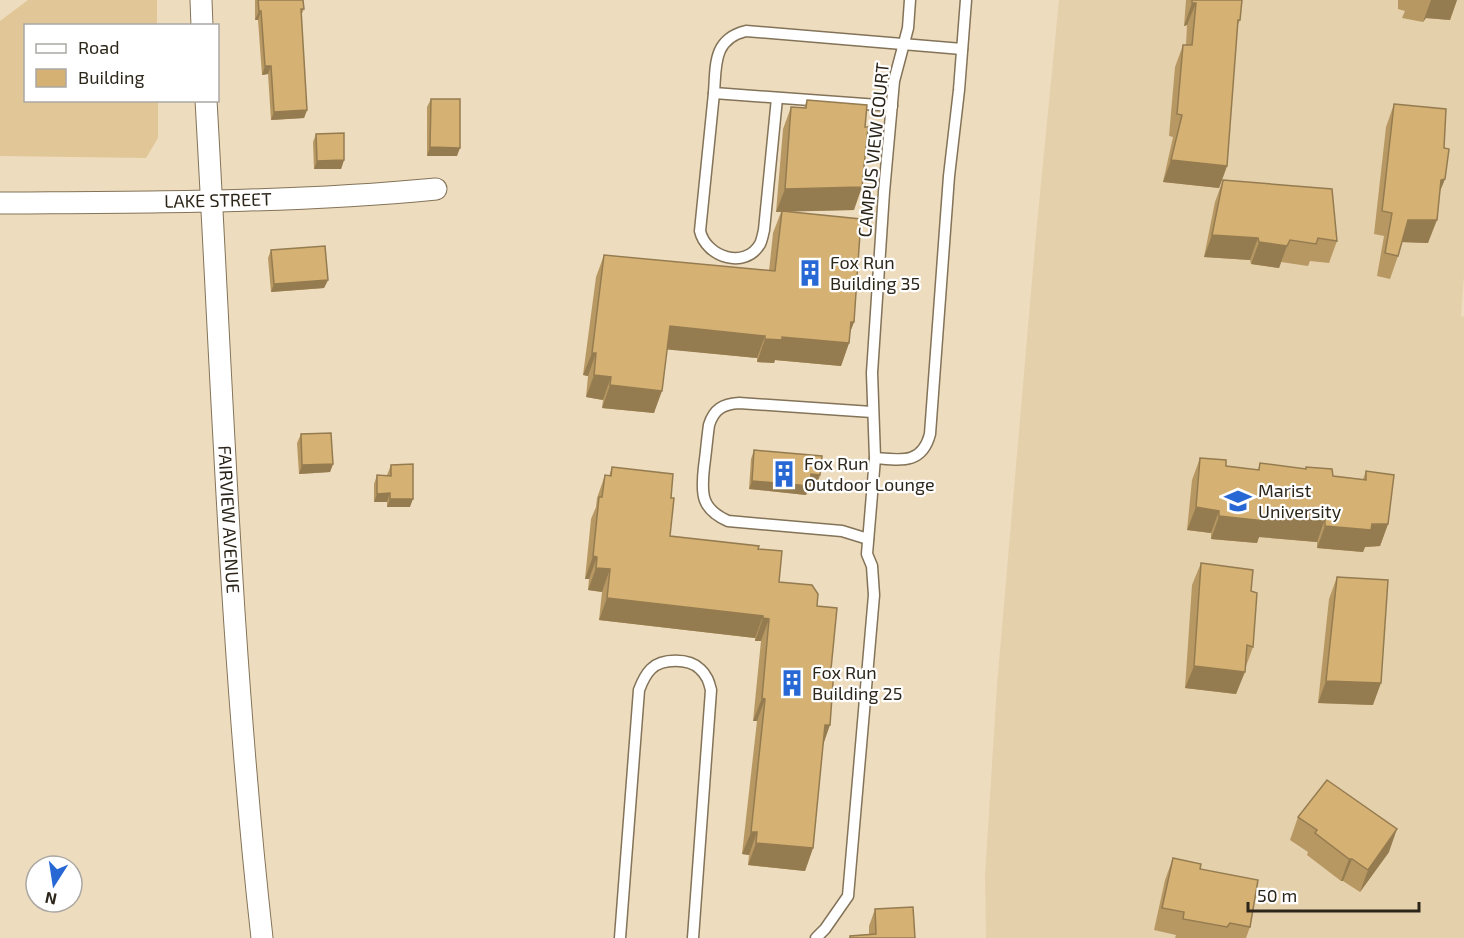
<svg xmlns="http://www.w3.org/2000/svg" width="1464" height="938" font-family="'Exo 2',sans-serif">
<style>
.built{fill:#e5d0ac}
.grass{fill:#e1c697}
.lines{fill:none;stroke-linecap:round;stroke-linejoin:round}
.service-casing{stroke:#837358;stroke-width:13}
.minor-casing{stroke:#837358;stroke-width:23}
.service{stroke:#fff;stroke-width:10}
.minor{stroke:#fff;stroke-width:21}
.wall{fill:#b79863}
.shaded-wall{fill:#957c50}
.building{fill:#d5b173;stroke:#957c50;stroke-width:1.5}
.labels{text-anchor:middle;stroke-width:4.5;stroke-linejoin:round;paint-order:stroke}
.street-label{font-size:18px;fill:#2c251a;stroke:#fff}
.poi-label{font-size:18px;fill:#2c251a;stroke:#fff;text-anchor:start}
</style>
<rect width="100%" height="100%" fill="#eedcbe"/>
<!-- built -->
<polygon class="built" points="1059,0 1464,0 1464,275 1461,316 1464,317 1464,938 986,938 985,875 997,685 1036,234"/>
<!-- grass -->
<polygon class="grass" points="28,0 157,0 157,25 26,26 26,100 158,101 158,138 146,158 0,156 0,21"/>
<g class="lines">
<defs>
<g id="service">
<path d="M714 93 700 231C706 257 745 270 760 244 762 240 763 234 764 230L777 98"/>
<path d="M892 106 714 93C716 65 713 39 746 31L962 49"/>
<path d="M875 458C900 460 922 465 930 434L949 176 959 90 966 0"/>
<path d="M868 539 842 531 728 521C701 509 701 494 704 467 706 453 707 439 709 425 714 409 723 404 739 403L872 412"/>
<path d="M620 938 639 690C642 682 645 675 651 669 662 658 689 658 700 669 707 675 709 682 711 690L693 938"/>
<polyline points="816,938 825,929 848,896 874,595 872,566 867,554 875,458 872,373 884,192 894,81 908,28 910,0"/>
</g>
<g id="minor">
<polyline points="201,0 202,26"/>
<path id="s1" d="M206 100C222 380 231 660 262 938"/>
<path id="s2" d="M0 203C145 202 291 203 436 189"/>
</g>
</defs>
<!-- service casing -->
<use href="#service" class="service-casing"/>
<!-- minor casing -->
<use href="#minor" class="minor-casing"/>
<!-- service -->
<use href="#service" class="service"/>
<!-- minor -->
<use href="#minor" class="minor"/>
</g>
<!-- wall -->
<g class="wall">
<polygon points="255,0 303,0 304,9 301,16 307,110 304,118 271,120 268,74 262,75 258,20 255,20"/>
<polygon points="1186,0 1242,0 1240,20 1237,27 1227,166 1219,188 1163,182 1173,137 1169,136 1175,67 1183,45 1186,45 1187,25 1184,26"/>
<polygon points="1398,0 1457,0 1450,20 1426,18 1423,22 1402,18 1405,11 1398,9"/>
<polygon points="431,99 457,156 427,156 427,107"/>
<polygon points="807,100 854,210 788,211 854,322 850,332 849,343 841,366 775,360 774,363 757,362 757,358 667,349 654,413 602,408 603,400 586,397 588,376 583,375 596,277 604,255 769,271 773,233 781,212 776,212 783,129 791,107 804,108"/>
<polygon points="1394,104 1444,148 1445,179 1439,193 1428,243 1402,242 1398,256 1390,279 1377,276 1384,236 1374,234 1386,127"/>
<polygon points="316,134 344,160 341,169 314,169 313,142"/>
<polygon points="1223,180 1337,241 1329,263 1310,261 1308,266 1281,262 1279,268 1251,264 1250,260 1204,257 1215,202"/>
<polygon points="271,250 328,280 324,288 271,292 268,258"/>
<polygon points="301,434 333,464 330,472 299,474 297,443"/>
<polygon points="754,450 820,475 817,484 810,483 806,495 749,489 751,459"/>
<polygon points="1200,458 1226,466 1258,470 1260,463 1306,469 1306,467 1333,476 1363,479 1366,471 1388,524 1380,546 1365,547 1363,552 1317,548 1317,542 1259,537 1257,543 1211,539 1211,533 1187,530 1192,480"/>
<polygon points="391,465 410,507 387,507 387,502 374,502 374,484 377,475 387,475"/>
<polygon points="612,467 671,498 670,536 758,549 779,582 817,606 823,746 813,848 805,871 748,865 749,855 742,854 757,721 753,721 761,641 755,641 755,638 599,620 602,592 588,590 589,579 585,579 591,519 596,507 597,498 605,475 609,476"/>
<polygon points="1201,563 1251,591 1253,647 1236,694 1185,688 1192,585"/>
<polygon points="1337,577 1373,705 1318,703 1329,599"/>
<polygon points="1298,817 1389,852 1360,892 1343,881 1341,881 1307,855 1308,852 1290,840"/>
<polygon points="1173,858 1200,869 1250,927 1246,938 1175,938 1176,935 1154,930 1165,880"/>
<polygon points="875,909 915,938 849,938 850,936 869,934 869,926"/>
</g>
<!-- shaded-wall -->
<g class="shaded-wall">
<polygon points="1431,0 1457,0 1450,20 1426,18 1423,22"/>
<polygon points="1192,3 1196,3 1187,25 1184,26"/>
<polygon points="259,11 261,11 258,20 255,20"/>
<polygon points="265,66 271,66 268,74 262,75"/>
<polygon points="307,110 304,118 271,120 274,112"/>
<polygon points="430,147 460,148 457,156 427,156"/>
<polygon points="344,160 341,169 314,169 317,161"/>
<polygon points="1171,160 1227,166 1219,188 1163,182"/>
<polygon points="1445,179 1436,201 1441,180"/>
<polygon points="862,187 854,210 776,212 785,189"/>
<polygon points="1408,220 1437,220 1428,243 1400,242"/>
<polygon points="1212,235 1258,238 1250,260 1204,257"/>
<polygon points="1259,242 1287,246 1279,268 1251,264"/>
<polygon points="328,280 324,288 271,292 274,284"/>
<polygon points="851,322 854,322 846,343 849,343 841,366 775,360 774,363 757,362 765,339"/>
<polygon points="670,326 765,336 757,358 662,349"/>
<polygon points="592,353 596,353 588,376 583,375"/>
<polygon points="594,375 611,377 603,400 586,397"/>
<polygon points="610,385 662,391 654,413 602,408"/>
<polygon points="333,464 330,472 299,474 302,465"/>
<polygon points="811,474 820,475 817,484 807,483"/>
<polygon points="752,481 810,486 806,495 749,489"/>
<polygon points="390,493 387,502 374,502 377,494"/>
<polygon points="390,499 413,499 410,507 387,507"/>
<polygon points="1196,507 1219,511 1211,533 1187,530"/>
<polygon points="1266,514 1325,519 1317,542 1259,537 1257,543 1211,539 1219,516"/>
<polygon points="1388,524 1380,546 1365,547 1363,552 1317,548 1325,526"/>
<polygon points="593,556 597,557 589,579 585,579"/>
<polygon points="596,568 610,569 602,592 588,590"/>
<polygon points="607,598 763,616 755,638 599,620"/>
<polygon points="763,618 769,619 761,641 755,641"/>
<polygon points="1194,666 1245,672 1236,694 1185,688"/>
<polygon points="1326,681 1381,683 1373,705 1318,703"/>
<polygon points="762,698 765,699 757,721 753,721"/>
<polygon points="825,725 830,725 822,748"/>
<polygon points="1397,829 1389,852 1360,892 1368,870"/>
<polygon points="751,832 757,832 749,855 742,854"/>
<polygon points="756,843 813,848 805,871 748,865"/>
<polygon points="1349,859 1352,859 1343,881 1341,881"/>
</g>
<!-- building -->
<g class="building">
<polygon points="258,0 303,0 304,9 301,9 307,110 274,112 271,66 265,66 261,11 259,11"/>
<polygon points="1192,0 1242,0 1240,20 1238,20 1227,166 1171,160 1182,115 1177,114 1183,45 1192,45 1196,3 1192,3"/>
<polygon points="431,99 460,99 460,148 430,147"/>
<polygon points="807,100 867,105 865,127 868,127 862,187 785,189 791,107 806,108"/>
<polygon points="1394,104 1446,109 1444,148 1449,149 1445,179 1441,180 1437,220 1408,220 1398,256 1385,253 1392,213 1382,211"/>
<polygon points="344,133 344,160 317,161 316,134"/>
<polygon points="1223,180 1332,189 1337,241 1318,238 1316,244 1290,240 1287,246 1259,242 1258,238 1212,235"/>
<polygon points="782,211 861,219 854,322 851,322 849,343 782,337 782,340 765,339 765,336 670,326 662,391 610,385 611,377 594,375 596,353 592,353 604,255 775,271"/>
<polygon points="325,246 328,280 274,284 271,250"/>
<polygon points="331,433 333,464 302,465 301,434"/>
<polygon points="754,450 822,456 820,475 811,474 810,486 752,481"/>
<polygon points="1200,458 1226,460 1226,466 1259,470 1260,463 1306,469 1306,467 1332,469 1333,476 1366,480 1366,471 1394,475 1388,524 1372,524 1371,530 1325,526 1325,519 1266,514 1265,521 1219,516 1219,511 1196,507"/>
<polygon points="413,464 413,499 390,499 390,493 377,494 377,475 391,476 391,465"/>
<polygon points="612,467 673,474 671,498 674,498 670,536 759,546 758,549 782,551 779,582 812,585 818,594 817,606 837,608 831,669 834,669 830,725 825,725 813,848 756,843 757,832 751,832 765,699 762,698 769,619 763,618 763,616 607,598 610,569 596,568 597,557 593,556 599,497 602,497 605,475 611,476"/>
<polygon points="1201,563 1253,570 1251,591 1257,593 1253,647 1247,645 1245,672 1194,666"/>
<polygon points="1337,577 1388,580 1381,683 1326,681"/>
<polygon points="1327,780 1397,829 1368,870 1352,859 1349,859 1315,833 1317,830 1298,817"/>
<polygon points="1173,858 1201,864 1200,869 1258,880 1250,927 1230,923 1227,927 1183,919 1184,912 1162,908"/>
<polygon points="913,907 915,938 850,938 850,936 876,934 875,909"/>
</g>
<!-- icons -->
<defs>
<symbol id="building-bare" viewBox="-9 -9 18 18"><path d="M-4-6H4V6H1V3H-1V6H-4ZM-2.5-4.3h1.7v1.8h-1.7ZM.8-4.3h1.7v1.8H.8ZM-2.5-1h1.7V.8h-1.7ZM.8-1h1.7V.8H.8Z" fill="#2768d5" stroke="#fff" stroke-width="2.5" paint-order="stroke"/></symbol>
<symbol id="university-bare" viewBox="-9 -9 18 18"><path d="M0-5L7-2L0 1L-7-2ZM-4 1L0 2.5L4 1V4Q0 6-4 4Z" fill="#2768d5" stroke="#fff" stroke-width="2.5" paint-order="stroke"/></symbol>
</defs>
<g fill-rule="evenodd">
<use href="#building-bare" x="791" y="254" width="38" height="38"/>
<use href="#building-bare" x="765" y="455" width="38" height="38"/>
<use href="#university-bare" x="1219" y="482" width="38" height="38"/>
<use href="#building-bare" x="773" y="664" width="38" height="38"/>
</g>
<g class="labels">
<!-- street labels -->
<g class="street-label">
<text transform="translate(874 150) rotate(-84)" y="6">CAMPUS VIEW COURT</text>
<text dy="6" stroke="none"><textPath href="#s2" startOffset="218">LAKE STREET</textPath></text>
<text dy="6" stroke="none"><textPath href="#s1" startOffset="420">FAIRVIEW AVENUE</textPath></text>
</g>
<!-- poi labels -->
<g class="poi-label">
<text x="830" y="269">Fox Run<tspan x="830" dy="21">Building 35</tspan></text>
<text x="804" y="470">Fox Run<tspan x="804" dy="21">Outdoor Lounge</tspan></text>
<text x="1258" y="497">Marist<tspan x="1258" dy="21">University</tspan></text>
<text x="812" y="679">Fox Run<tspan x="812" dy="21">Building 25</tspan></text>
</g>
</g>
<!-- legend -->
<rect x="24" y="24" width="195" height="78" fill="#ffffff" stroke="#aba8a3" stroke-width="1.5"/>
<rect x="36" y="44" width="30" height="9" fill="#ffffff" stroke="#aba8a3" stroke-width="1.5"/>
<text x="78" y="54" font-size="18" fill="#2c251a">Road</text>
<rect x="36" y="69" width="30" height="18" fill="#d5b173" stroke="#aba8a3" stroke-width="1.5"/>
<text x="78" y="84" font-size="18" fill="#2c251a">Building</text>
<!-- north arrow -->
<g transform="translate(54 884) rotate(192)"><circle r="28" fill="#ffffff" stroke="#aba8a3" stroke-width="1.5"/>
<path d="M0-4.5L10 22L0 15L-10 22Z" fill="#2768d5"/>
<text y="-9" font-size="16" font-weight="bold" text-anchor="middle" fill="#2c251a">N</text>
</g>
<!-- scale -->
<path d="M1248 902v9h171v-9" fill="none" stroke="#2c251a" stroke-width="3"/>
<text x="1257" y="902" font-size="18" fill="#2c251a" stroke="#ffffff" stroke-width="4.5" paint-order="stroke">50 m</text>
</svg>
